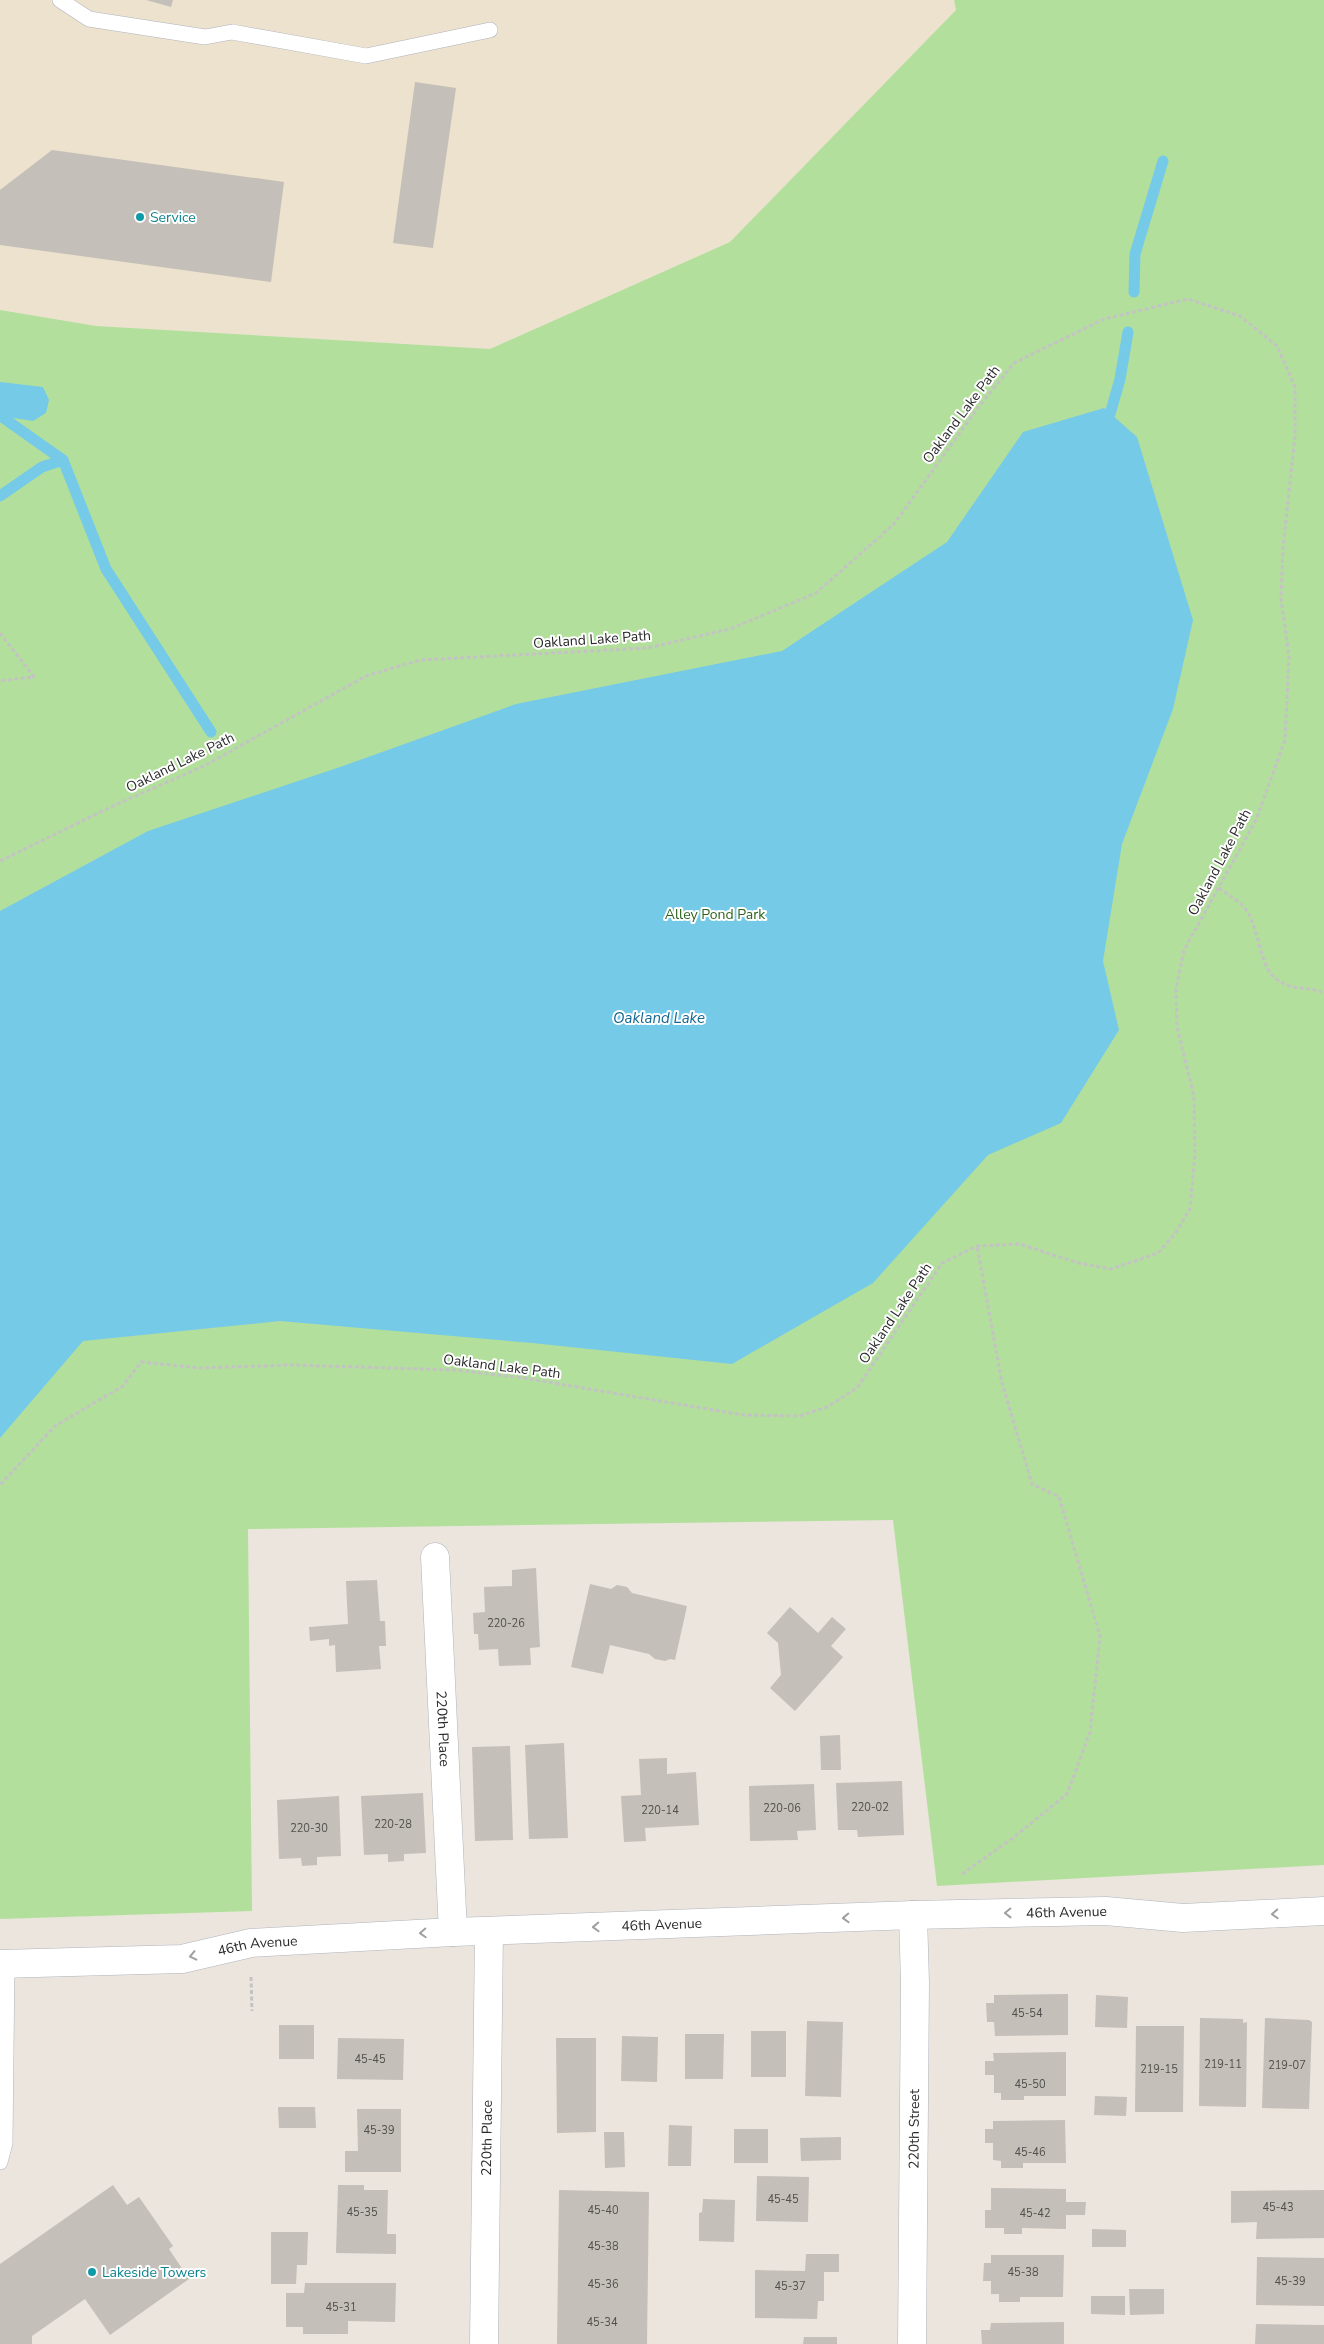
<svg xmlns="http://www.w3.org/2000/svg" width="1324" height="2344" font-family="'Nunito Sans',sans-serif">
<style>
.education{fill:#ece2cd}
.green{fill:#b3df9c}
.water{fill:#75cae8}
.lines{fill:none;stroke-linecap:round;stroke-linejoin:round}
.stream{stroke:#75cae8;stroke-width:11}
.building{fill:#c4bfb8}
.lane-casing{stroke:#b0b3bd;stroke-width:16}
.street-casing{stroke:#b0b3bd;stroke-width:29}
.path{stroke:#c3c3c3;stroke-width:3;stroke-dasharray:4 2.5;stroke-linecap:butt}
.lane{stroke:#fff;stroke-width:15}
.street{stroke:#fff;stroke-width:28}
.oneway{stroke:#9f9f9f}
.culture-dot{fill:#0f9aa8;stroke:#fff;stroke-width:2}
.labels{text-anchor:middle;stroke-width:4;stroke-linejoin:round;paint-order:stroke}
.number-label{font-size:11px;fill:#504f4e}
.culture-label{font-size:14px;fill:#0d838f;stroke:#fff;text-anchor:start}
.street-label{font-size:14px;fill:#2a2a2a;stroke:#fff}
.park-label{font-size:14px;fill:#2d631e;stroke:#fff}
.water-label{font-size:15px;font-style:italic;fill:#146893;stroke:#fff}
</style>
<rect width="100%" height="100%" fill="#ebe5dd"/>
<!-- education -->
<polygon class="education" points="0,0 954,0 956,10 730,242 490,349 96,326 0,310"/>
<!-- green -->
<polygon class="green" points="954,0 1324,0 1324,1865 937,1886 893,1520 248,1529 252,1911 0,1919 0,310 96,326 490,349 730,242 956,10"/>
<!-- water -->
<g class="water">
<polygon points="0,382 43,387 49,400 46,413 33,421 0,416"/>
<polygon points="1104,408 1137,437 1193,620 1173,709 1122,844 1103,961 1119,1030 1061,1123 988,1155 873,1283 732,1364 532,1343 280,1321 83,1341 0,1438 0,911 148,831 343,766 516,704 782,651 947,542 1023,432"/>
</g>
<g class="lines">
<!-- stream -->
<g class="stream">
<polyline points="1134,292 1135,254 1163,161"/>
<polyline points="1110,414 1120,379 1128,332"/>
<polyline points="2,417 63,460"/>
<polyline points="0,496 42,467 63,460 106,569 211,732"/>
</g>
</g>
<!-- building -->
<g class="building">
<polygon points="146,0 173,0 171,7"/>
<polygon points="415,82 456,88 433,248 393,243"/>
<polygon points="52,150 284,182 271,282 0,245 0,190"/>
<polygon points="536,1568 540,1647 530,1648 531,1665 499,1666 498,1649 479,1650 478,1634 474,1634 473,1613 485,1612 484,1587 512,1586 512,1570"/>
<polygon points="377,1580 380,1621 385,1621 386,1646 379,1646 381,1669 336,1672 335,1645 329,1646 329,1639 310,1641 309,1627 348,1624 346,1581"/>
<polygon points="590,1584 611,1589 617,1585 627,1587 632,1593 687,1606 675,1660 670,1659 665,1661 655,1659 649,1654 610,1645 603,1674 571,1667"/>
<polygon points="790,1607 818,1633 832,1617 846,1629 831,1646 843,1657 795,1711 770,1688 781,1675 778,1643 767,1633"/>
<polygon points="840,1735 841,1770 821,1770 820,1736"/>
<polygon points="564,1743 568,1838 529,1839 525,1745"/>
<polygon points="510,1746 513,1840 475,1841 472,1747"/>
<polygon points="667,1758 667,1774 696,1772 699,1825 645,1828 646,1841 624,1842 621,1796 641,1795 639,1759"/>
<polygon points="902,1781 904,1835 858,1837 857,1830 838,1830 836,1783"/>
<polygon points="814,1784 816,1830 797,1831 798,1840 750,1841 749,1786"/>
<polygon points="423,1793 426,1853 404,1854 404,1861 388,1862 388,1854 364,1855 361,1796"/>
<polygon points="339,1796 341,1856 317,1857 317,1865 302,1866 301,1858 279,1859 277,1800"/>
<polygon points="1068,1994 1068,2035 995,2036 994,2022 987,2022 986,2003 994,2003 994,1995"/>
<polygon points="1096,1995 1128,1997 1127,2028 1095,2027"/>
<polygon points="1200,2018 1243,2019 1243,2023 1247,2022 1246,2107 1199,2106"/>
<polygon points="1265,2018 1309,2020 1312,2022 1309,2109 1262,2108"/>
<polygon points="807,2021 843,2022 841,2097 805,2096"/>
<rect x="279" y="2025" width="35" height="34"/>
<polygon points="1136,2026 1184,2026 1183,2112 1135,2112"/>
<rect x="751" y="2031" width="35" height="46"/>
<polygon points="685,2034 724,2034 723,2079 685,2079"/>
<polygon points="622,2036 658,2037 657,2082 621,2081"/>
<polygon points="338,2038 404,2039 403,2080 337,2079"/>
<polygon points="556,2038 596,2038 596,2132 557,2133"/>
<polygon points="1066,2052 1066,2096 1024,2096 1024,2100 1001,2100 1001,2093 994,2093 994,2075 985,2075 985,2061 994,2061 993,2053"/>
<polygon points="1095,2096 1127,2097 1126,2116 1094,2115"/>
<polygon points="278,2107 315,2107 316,2128 279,2128"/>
<polygon points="357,2109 401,2109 401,2172 345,2172 345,2151 358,2151"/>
<polygon points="1065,2120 1066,2163 1023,2163 1023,2168 1001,2168 1001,2161 993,2160 993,2143 985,2143 985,2129 993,2129 993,2121"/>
<polygon points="669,2125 692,2126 691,2166 668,2166"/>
<rect x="734" y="2129" width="34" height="34"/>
<polygon points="604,2132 624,2132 625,2167 605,2168"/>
<polygon points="841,2137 841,2160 801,2161 800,2138"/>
<polygon points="757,2176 809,2177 808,2222 756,2221"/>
<polygon points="113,2185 127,2205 139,2197 173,2246 169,2249 189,2279 110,2335 85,2299 32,2336 32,2344 0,2344 0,2264"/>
<polygon points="338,2185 364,2185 364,2190 388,2190 387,2234 396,2234 396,2254 336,2253"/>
<polygon points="991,2188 1066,2189 1066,2202 1086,2202 1085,2215 1066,2215 1066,2229 1022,2228 1022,2234 1004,2234 1004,2228 985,2228 985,2210 991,2210"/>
<polygon points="559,2190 649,2192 647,2344 557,2344"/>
<polygon points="1324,2190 1324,2238 1256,2239 1257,2222 1231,2223 1231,2191"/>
<polygon points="703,2199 735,2200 734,2242 699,2241 699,2213 702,2212"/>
<polygon points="1092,2229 1126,2230 1126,2247 1092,2247"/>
<polygon points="271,2232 308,2232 307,2265 297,2265 296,2284 271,2284"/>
<polygon points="806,2254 839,2254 839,2272 824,2272 824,2301 818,2301 817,2319 755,2318 755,2270 805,2271"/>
<polygon points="991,2255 1064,2255 1063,2297 1020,2297 1020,2302 999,2302 999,2294 991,2294 991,2281 983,2281 984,2263 991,2263"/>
<polygon points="1257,2257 1324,2258 1324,2306 1256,2305"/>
<polygon points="305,2283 396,2283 395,2322 348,2321 348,2334 303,2334 303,2327 286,2327 286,2293 304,2293"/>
<polygon points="1129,2289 1164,2289 1164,2314 1130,2315"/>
<polygon points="1091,2296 1125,2296 1125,2315 1091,2314"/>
<polygon points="1064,2322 1064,2344 982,2344 981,2330 990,2330 991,2323"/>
<polygon points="1256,2324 1324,2325 1324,2344 1255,2344"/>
<polygon points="804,2337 837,2337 837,2344 803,2344"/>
</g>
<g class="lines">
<defs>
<g id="lane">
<polyline points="60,0 89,19 205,37 232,32 366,56 490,30"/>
<polyline points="0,2162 5,2143 7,1963"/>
</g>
<g id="street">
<path id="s1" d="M435 1557 453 1932"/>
<path id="s2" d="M0 1964 182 1959 251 1943 453 1932 913 1915 1106 1911 1183 1918 1324 1911"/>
<path id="s3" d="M484 2344 489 1931"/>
<path id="s4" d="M912 2344 915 1983 913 1915"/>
</g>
</defs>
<!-- lane casing -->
<use href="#lane" class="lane-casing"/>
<!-- street casing -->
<use href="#street" class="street-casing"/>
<!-- path -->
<g class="path">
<polyline points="0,633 34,677 0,681"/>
<polyline points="0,861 115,805 202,767 366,676 420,660 647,648 730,629 816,593 894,524 977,409 1014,363 1104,319 1188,299 1240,316 1277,346 1295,387 1295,436 1283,547 1281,599 1289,656 1285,740 1256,820 1184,950 1176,989 1177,1026 1194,1097 1195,1155 1190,1209 1175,1234 1158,1253 1111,1269 1078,1263 1020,1244 977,1246 942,1263 857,1388 827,1407 799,1416 743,1415 524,1378 455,1370 291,1365 200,1368 141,1362 123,1386 55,1426 0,1485"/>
<path d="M1219 888C1228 895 1243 903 1248 913 1258 929 1261 967 1274 977 1292 993 1307 985 1324 993"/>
<polyline points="962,1874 1013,1838 1067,1794 1090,1732 1100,1636 1059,1497 1032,1484 1002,1383 977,1246"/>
<polyline points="251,1977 252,2011"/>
</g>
<!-- lane -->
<use href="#lane" class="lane"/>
<!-- street -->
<use href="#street" class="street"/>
</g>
<!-- one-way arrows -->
<defs><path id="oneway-chevron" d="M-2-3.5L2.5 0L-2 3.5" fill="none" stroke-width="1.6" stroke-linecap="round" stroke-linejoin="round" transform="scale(1.25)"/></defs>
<g class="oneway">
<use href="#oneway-chevron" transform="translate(1008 1913) rotate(179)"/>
<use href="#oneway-chevron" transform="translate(1275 1914) rotate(177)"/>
<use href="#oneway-chevron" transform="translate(846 1918) rotate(178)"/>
<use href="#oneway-chevron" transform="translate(596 1927) rotate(178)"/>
<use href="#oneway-chevron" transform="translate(423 1933) rotate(177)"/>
<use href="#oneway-chevron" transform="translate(193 1956) rotate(167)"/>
</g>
<!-- markers -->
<g class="culture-dot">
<circle cx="140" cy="217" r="5"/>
<circle cx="92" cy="2272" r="5"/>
</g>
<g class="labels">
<!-- number labels -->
<g class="number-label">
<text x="506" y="1627">220-26</text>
<text x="870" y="1811">220-02</text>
<text x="782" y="1812">220-06</text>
<text x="660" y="1814">220-14</text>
<text x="393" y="1828">220-28</text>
<text x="309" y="1832">220-30</text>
<text x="1027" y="2017">45-54</text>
<text x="370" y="2063">45-45</text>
<text x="1223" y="2068">219-11</text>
<text x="1287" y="2069">219-07</text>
<text x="1159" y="2073">219-15</text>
<text x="1030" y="2088">45-50</text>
<text x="379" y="2134">45-39</text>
<text x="1030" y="2156">45-46</text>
<text x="783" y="2203">45-45</text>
<text x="1278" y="2211">45-43</text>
<text x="603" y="2214">45-40</text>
<text x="362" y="2216">45-35</text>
<text x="1035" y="2217">45-42</text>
<text x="603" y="2250">45-38</text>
<text x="1023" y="2276">45-38</text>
<text x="1290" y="2285">45-39</text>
<text x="603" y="2288">45-36</text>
<text x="790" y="2290">45-37</text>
<text x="341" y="2311">45-31</text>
<text x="602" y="2326">45-34</text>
</g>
<!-- culture labels -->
<g class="culture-label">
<text x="150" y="222">Service</text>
<text x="102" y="2277">Lakeside Towers</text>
</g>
<!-- street labels -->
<g class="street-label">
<text transform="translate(961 414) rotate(-53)" y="5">Oakland Lake Path</text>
<text transform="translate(592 639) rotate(-4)" y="5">Oakland Lake Path</text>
<text transform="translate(180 762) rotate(-26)" y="5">Oakland Lake Path</text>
<text transform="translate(1219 862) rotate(-62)" y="5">Oakland Lake Path</text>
<text transform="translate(895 1313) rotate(-56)" y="5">Oakland Lake Path</text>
<text transform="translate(502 1366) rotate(7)" y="5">Oakland Lake Path</text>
<text dy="5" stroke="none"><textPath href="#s1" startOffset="172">220th Place</textPath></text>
<text dy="5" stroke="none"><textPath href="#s2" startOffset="1069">46th Avenue</textPath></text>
<text dy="5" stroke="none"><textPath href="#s2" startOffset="664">46th Avenue</textPath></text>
<text dy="5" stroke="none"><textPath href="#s2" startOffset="259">46th Avenue</textPath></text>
<text dy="5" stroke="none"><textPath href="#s4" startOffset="215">220th Street</textPath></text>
<text dy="5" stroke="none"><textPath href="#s3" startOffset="206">220th Place</textPath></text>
</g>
<!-- park labels -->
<g class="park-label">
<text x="715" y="919">Alley Pond Park</text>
</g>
<!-- water labels -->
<g class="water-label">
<text x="659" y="1023">Oakland Lake</text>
</g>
</g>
</svg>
